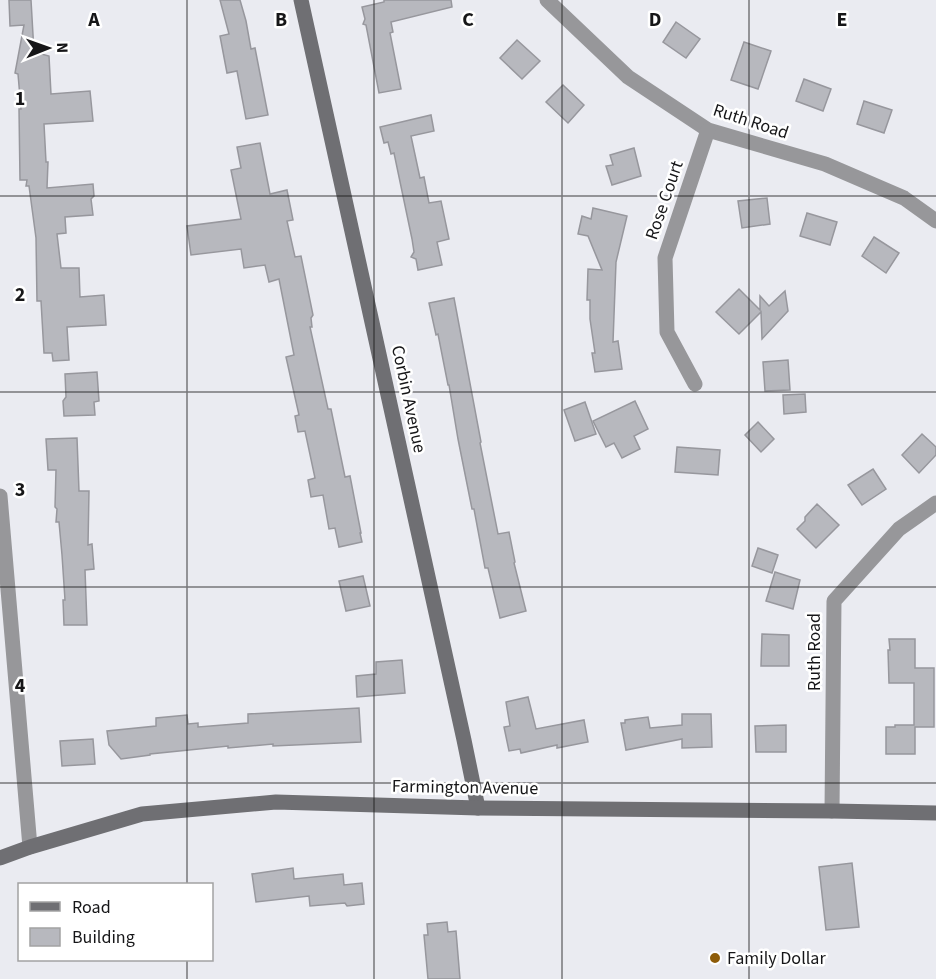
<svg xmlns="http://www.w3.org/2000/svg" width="936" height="979" font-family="'Source Sans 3',sans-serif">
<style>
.building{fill:#b7b8be;stroke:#97979d;stroke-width:1.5}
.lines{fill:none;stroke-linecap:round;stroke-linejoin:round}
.minor{stroke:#97979a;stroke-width:15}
.secondary{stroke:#6f6f73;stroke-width:15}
.grid{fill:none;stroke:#161618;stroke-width:1.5;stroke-opacity:0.55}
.poi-dot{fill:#8e5c09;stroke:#fff;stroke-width:2}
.labels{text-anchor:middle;stroke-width:5;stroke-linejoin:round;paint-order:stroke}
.street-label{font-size:18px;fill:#161618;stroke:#fff}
.poi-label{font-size:18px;fill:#161618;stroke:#fff;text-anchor:start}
.grid-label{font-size:20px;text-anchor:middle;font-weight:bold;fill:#161618;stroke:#fff;stroke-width:5;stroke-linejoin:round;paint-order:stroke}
</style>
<rect width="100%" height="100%" fill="#eaebf1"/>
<!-- building -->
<g class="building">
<polygon points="9,0 31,0 34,52 49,56 51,94 90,91 93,121 44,124 46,162 48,162 47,188 93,184 94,196 91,199 93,215 65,217 66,233 57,234 61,268 79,268 80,297 104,295 106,325 67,327 69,360 53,361 52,353 44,353 41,301 37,301 36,238 29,186 26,186 27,180 20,180 19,109 21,109 18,74 15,73 24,25 10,26"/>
<polygon points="220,0 240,0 246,21 251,49 255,48 268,115 246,119 237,71 227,73 220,36 229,34"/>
<polygon points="384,0 451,0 452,7 391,22 393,32 390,33 401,89 379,93 366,25 363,24 365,19 362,7 384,2"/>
<polygon points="676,22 700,39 686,58 663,42"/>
<polygon points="517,40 540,61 522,79 500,58"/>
<polygon points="744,42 771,51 758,89 731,80"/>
<polygon points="804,79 831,89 823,111 796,101"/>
<polygon points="563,85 584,105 568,123 546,102"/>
<polygon points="864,101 892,110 884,133 857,124"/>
<polygon points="431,115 434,131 411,136 420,178 424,177 429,203 441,201 449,239 437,242 442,265 418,270 416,259 411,257 414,252 412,239 394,153 391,154 388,142 384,143 380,127"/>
<polygon points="260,143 270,194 287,190 293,220 287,221 295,257 301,256 313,315 311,318 312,327 310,327 328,409 331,409 345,477 350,476 361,533 360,533 362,542 339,547 335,528 329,529 323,495 311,497 308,480 315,478 305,431 298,432 295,416 299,415 286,357 294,355 279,279 269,282 265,265 244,268 241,249 191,255 187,226 241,219 231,170 241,168 237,147"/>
<polygon points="634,148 641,176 612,185 606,166 613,165 610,155"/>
<polygon points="767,198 770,224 742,228 738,201"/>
<polygon points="593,208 627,216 616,262 613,342 618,341 622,369 595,372 592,353 595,353 590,319 590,300 587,300 588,269 602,270 588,236 578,234 582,216 591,219"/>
<polygon points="807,213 837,222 830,245 800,236"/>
<polygon points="874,237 899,253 886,273 862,256"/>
<polygon points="739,289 760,310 760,296 769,306 785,291 788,311 762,339 761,312 739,334 716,312"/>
<polygon points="454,298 481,442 480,443 498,534 509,532 515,562 514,563 526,611 500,618 488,568 485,568 474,509 472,509 458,439 449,385 448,385 438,334 436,335 429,303"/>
<polygon points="788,360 790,390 765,391 763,362"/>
<polygon points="97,372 99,401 94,402 95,415 64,416 63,401 66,397 65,374"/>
<polygon points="805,394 806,412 784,414 783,395"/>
<polygon points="635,401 648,429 634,436 640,449 622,458 614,443 606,447 593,421"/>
<polygon points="585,402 596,434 575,441 564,410"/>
<polygon points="758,422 774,439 761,452 745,435"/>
<polygon points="922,434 936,447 936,455 919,473 902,455"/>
<polygon points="77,438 79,491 89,491 88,545 92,544 94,569 85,570 87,625 64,625 63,600 65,600 62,555 59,522 56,522 57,509 55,507 56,470 48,470 46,439"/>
<polygon points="677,447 720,450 718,475 675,472"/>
<polygon points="873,469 886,489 862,505 848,485"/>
<polygon points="817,504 839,525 816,548 797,529 805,521 805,517"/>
<polygon points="758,548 778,555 772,573 752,566"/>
<polygon points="775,572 800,580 793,609 766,601"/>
<polygon points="363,576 370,606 346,611 339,581"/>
<polygon points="762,634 789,635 789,666 761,666"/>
<polygon points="889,639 915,639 915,668 934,668 934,727 915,727 915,754 886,754 886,727 895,727 895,725 914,725 914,683 889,683 888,650 890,650"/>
<polygon points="402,660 405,693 357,697 356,676 376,674 376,662"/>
<polygon points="528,697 536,729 584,720 588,742 557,748 557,745 521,753 520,749 509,751 504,727 510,726 506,702"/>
<polygon points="359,708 361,742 273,746 273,744 228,748 228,746 150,754 150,755 121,759 109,745 107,731 156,726 156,718 187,715 188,724 198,723 198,727 248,723 248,714"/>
<polygon points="682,714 711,714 712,747 682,748 682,739 626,750 621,723 625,723 625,720 648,717 650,728 682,725"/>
<polygon points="786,725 786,752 756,752 755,726"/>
<polygon points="93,739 95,764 62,766 60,741"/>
<polygon points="852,863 859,927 826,930 819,867"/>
<polygon points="293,868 294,879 343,874 344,885 362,883 364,904 347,906 345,903 310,906 309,896 256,902 252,874"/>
<polygon points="447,922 448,932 456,931 460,979 428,979 424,935 428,935 427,924"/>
</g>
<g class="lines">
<!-- minor -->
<g class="minor">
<polyline points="547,0 628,77 708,130 825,164 904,198 936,221"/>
<polyline points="695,384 667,332 665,258 708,130"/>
<polyline points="0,496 30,847"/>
<polyline points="832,811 834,601 899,529 936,503"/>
</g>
<!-- secondary -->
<g class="secondary">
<polyline points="301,0 464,740 478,808"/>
<polyline points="0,858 30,847 142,814 276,802 478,808 832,811 936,813"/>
</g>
</g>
<!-- grid -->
<path class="grid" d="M187 0V884M374 0V979M562 0V979M749 0V979M0 196H936M0 392H936M0 587H936M0 783H936M187 960V979"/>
<!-- markers -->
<circle class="poi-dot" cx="715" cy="958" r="6"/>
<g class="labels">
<!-- street labels -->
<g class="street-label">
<text transform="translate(751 121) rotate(18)" y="6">Ruth Road</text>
<text transform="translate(664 200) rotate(-71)" y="6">Rose Court</text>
<text transform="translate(409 399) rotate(78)" y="6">Corbin Avenue</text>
<text transform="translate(814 652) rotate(-90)" y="6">Ruth Road</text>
<text transform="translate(465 787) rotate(1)" y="6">Farmington Avenue</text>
</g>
<!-- poi labels -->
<g class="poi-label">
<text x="727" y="964">Family Dollar</text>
</g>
</g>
<g class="grid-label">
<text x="94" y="26">A</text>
<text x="281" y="26">B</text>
<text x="468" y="26">C</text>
<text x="655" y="26">D</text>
<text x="842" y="26">E</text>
<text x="20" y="105">1</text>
<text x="20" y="301">2</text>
<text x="20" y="496">3</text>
<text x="20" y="692">4</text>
</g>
<!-- legend -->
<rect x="18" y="883" width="195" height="78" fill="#ffffff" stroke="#a2a2a3" stroke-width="1.5"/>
<rect x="30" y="902" width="30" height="9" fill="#6f6f73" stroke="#a2a2a3" stroke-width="1.5"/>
<text x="72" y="913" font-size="18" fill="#161618">Road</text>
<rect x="30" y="928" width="30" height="18" fill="#b7b8be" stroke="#a2a2a3" stroke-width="1.5"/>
<text x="72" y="943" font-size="18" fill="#161618">Building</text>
<!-- north arrow -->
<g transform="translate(48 48) rotate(89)" stroke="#ffffff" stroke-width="4.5" paint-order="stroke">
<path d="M0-4.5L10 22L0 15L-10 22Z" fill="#161618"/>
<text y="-9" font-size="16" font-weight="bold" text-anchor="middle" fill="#161618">N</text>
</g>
</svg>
